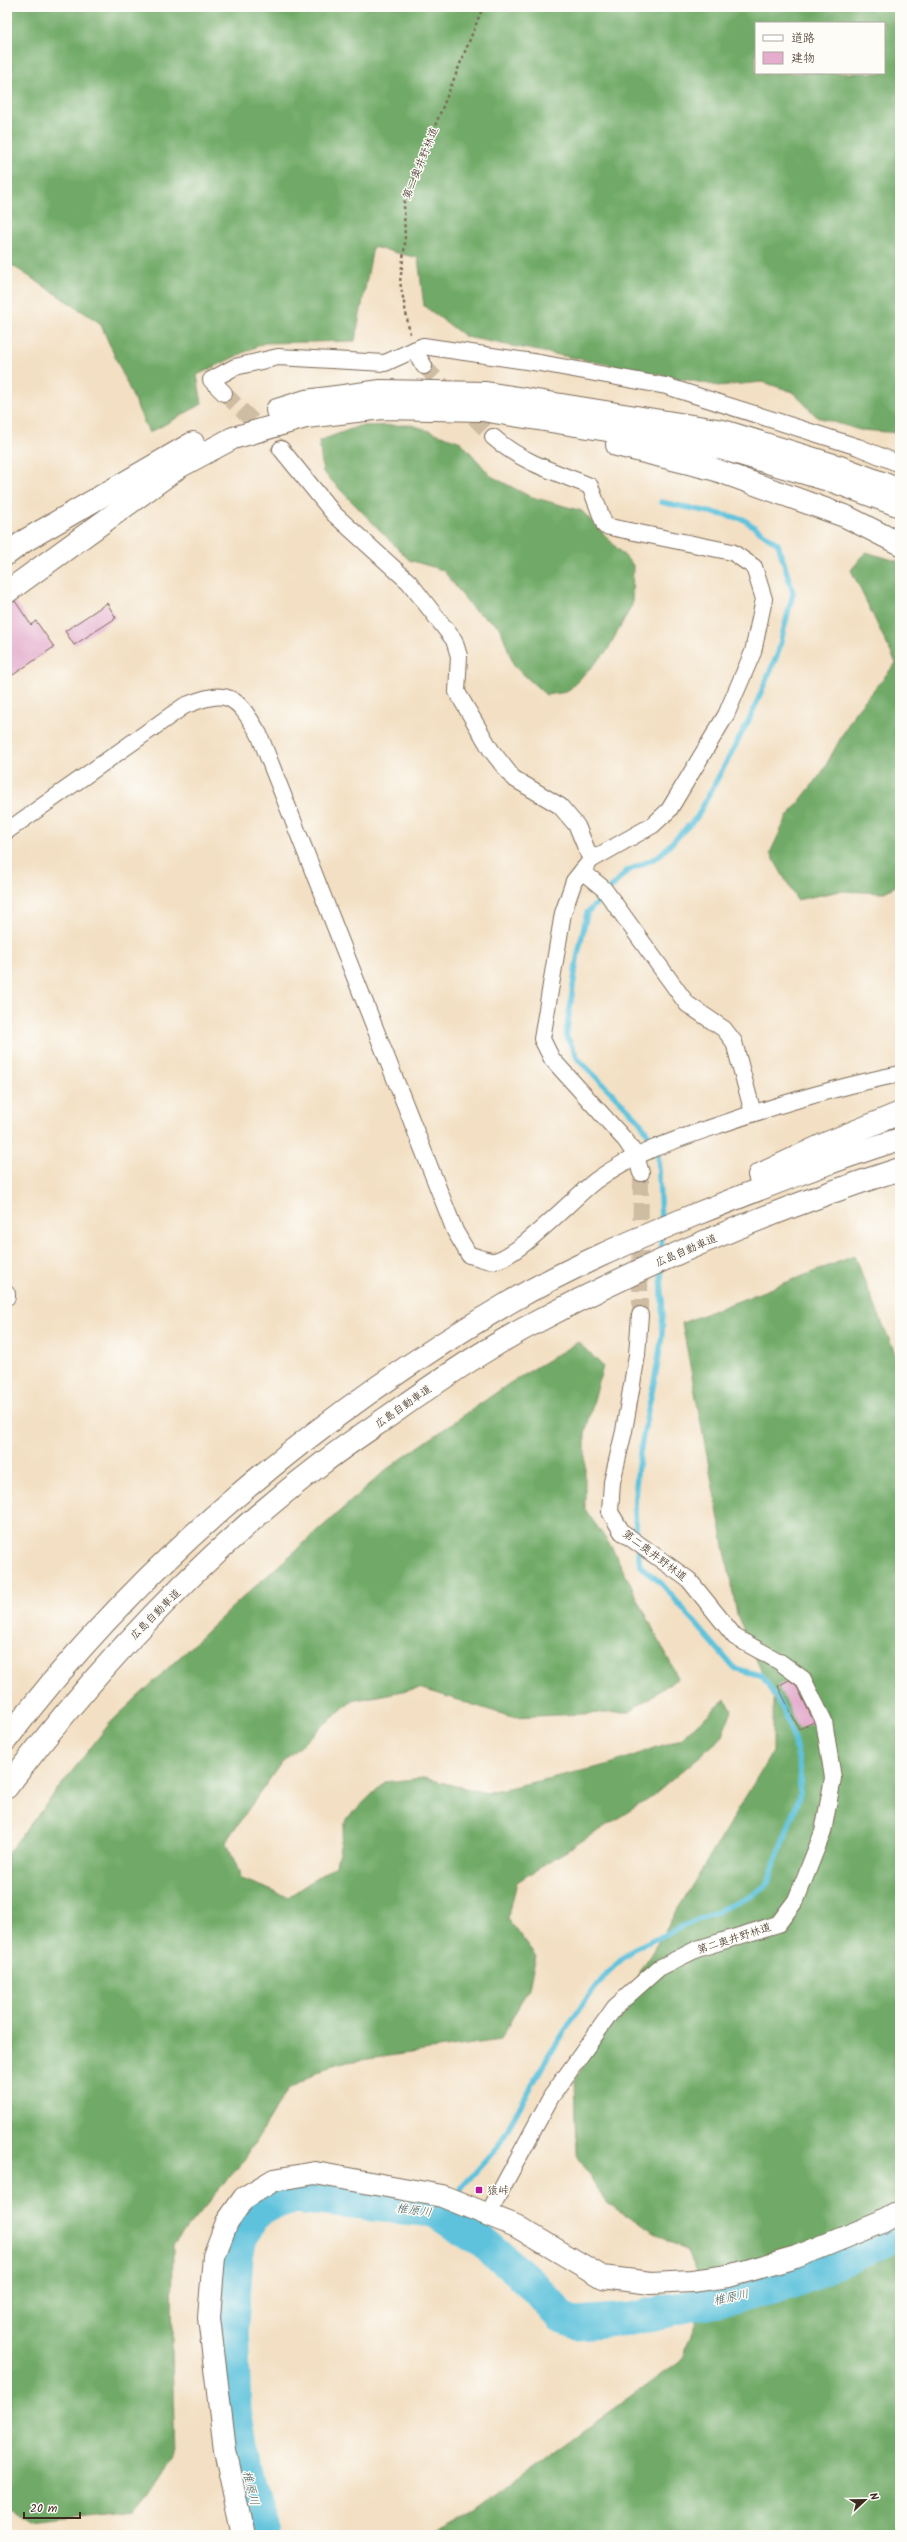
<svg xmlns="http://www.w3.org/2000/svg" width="907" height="2542" font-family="Kalam,'Klee One',sans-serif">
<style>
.forest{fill:#71aa68;stroke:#566a43;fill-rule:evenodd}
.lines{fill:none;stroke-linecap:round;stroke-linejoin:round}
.stream{stroke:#5ec2dc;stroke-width:5.5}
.river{stroke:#5ec2dc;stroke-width:33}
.building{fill:#e4adce}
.street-tunnel{stroke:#cebca3;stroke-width:16;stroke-dasharray:16 8;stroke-linecap:butt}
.street-casing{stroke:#7b6a58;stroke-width:18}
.secondary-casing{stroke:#7b6a58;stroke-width:24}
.highway-casing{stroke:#7b6a58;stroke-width:24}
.path{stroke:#7b6a58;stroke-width:2.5;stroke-dasharray:3 3;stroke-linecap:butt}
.street{stroke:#fff;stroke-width:16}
.secondary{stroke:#fff;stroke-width:22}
.highway{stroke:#fff;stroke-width:22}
.poi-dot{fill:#b5179e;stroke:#fdfcf7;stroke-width:1.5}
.labels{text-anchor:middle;stroke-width:3;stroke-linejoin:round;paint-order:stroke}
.street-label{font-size:11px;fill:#3b2a1e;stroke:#fdfcf7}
.poi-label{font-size:11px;fill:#3b2a1e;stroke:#fdfcf7;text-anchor:start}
.water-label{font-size:12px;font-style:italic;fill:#475f60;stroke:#fdfcf7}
</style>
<rect width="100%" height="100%" fill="#fdfcf7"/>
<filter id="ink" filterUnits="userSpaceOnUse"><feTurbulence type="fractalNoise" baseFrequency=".025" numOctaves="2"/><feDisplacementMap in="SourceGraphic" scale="8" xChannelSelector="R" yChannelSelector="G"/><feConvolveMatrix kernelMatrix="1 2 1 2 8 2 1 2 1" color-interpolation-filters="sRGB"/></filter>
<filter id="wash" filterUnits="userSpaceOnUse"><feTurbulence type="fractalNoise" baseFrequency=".012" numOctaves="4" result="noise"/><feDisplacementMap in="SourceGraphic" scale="16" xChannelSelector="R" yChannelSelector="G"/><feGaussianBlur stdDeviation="0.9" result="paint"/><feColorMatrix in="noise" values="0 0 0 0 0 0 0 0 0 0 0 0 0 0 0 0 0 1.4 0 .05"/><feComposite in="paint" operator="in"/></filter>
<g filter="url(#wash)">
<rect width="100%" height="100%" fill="#f3e0c4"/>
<!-- forest -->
<g class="forest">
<path d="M7 7H900V433L860 430 817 417 793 392 763 382 719 386 466 337 424 306 418 258 373 247 355 341 264 343 197 375 202 404 149 433 100 323 7 262ZM756 23H884V73H756Z"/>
<polygon points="412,425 461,442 491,476 529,496 582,511 633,565 632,605 607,651 567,692 546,695 514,666 500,627 473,609 443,570 409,560 323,472 319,441 359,426"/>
<polygon points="866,552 900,562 900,884 882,893 840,891 797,900 770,853 787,817 821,774 855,712 896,663 851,570"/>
<polygon points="854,1256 900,1365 900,2535 429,2535 474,2511 681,2360 707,2296 687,2251 606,2203 577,2155 575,2080 773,1751 773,1698 737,1615 682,1323"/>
<polygon points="578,1342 603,1366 585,1434 585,1509 612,1548 678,1678 629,1712 512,1717 419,1688 351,1701 281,1763 226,1841 242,1879 288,1897 336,1865 346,1819 385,1782 423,1778 486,1793 607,1765 680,1739 725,1700 732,1710 721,1738 653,1796 517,1882 508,1919 536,1956 529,1988 500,2040 334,2064 288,2089 244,2160 173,2245 172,2352 175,2459 133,2510 30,2521 7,2506 7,1854 110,1723 240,1600 387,1469 510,1383"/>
</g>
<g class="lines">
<!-- stream -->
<g class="stream">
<polyline points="661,1223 658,1150 639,1120 578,1059 566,1035 577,959 587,913 627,871 658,857 697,817 750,718 778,653 793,593 778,544 743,519 661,502"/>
<polyline points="661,1234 661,1255"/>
<path d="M637 1538C628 1472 652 1407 661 1342 665 1318 661 1290 661 1266"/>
<polyline points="457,2198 462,2187 497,2148 545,2062 579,2009 607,1973 633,1949 751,1896 767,1885 799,1797 801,1771 795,1743 785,1713 763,1676 734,1668 661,1583 640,1566 638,1547"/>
<polyline points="448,2220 454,2206"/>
</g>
<!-- river -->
<polyline class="river" points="263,2535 247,2476 235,2411 232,2323 237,2259 240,2242 251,2218 263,2207 295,2197 434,2211 485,2244 531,2283 561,2317 577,2323 631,2319 787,2285 900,2233"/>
</g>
<g id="blocks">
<!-- building -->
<g class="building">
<polygon points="15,601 31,625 36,621 54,647 7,679 7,604"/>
<polygon points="107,603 116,618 74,645 65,631"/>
<polygon points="789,1680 796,1685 814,1722 799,1729 778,1686"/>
</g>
</g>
</g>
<g filter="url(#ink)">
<use href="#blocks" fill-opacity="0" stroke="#7b6a58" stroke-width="1"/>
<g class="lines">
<!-- street-tunnel -->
<g class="street-tunnel">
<polyline points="424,366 493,437"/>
<polyline points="224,393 281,449"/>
<polyline points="640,1315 641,1173"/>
</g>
<defs>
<g id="street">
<polyline points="414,350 424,366"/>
<polyline points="224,393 211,380 235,367 278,357 385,363 423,346 540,363 666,386 858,447 900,464"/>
<path d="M493 437C521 462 555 472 590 486L605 526 732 552 754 567 764 599 753 652 726 715 669 810 653 825 591 860 574 881 563 913 542 1039 552 1059 626 1141 636 1156 641 1173"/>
<polyline points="281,449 334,514 409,582 454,640 459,656 457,692 491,750 513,778 560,806 577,826 591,860"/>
<path d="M7 831 184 706C228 688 236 695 259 734L455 1231 469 1255C476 1256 486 1261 493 1261 516 1259 573 1198 595 1181 633 1153 677 1139 722 1124 780 1104 840 1086 900 1074"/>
<polyline points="582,871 604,889 687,1004 724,1029 734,1042 753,1113"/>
<polyline points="7,1294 7,1297"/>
<polyline points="488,2214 551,2097 615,2007 659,1968 697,1949 778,1924 796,1900 823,1832 833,1778 824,1721 803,1679 780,1662 735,1637 689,1580 622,1532 610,1512 612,1482 624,1431 637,1355 640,1315"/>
</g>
<polyline id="secondary" points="243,2535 225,2450 209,2318 214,2256 227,2222 244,2198 274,2180 315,2173 442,2196 516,2226 602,2277 651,2283 692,2281 729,2276 796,2257 880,2223 900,2212"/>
<g id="highway">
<polyline points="277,410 306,401 381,391 486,393 723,431 840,467 900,490"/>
<polyline points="617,445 713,469 847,517 900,544"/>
<polyline points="7,554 26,540 193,443"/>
<polyline points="7,592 179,467 233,438 306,417 382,408 482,410 720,448 835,482 900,506"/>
<polyline points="759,1175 827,1143 900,1113"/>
<path d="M7 1739C141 1561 319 1414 510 1302 568 1268 632 1241 694 1215 762 1188 830 1161 900 1139"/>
<path d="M7 1787C98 1667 203 1553 324 1462 347 1444 372 1428 396 1411 438 1381 482 1351 527 1327 646 1263 772 1210 900 1169"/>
</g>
</defs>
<!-- street casing -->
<use href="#street" class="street-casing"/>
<!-- secondary casing -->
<use href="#secondary" class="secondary-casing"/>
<!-- highway casing -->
<use href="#highway" class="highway-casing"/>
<!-- path -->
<polyline class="path" points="410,334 400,282 405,244 404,203 483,7"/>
<!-- street -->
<use href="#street" class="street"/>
<!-- secondary -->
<use href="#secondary" class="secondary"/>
<!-- highway -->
<use href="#highway" class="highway"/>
</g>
</g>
<!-- markers -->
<rect class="poi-dot" x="475" y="2186" width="8" height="8" rx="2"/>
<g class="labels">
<!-- street labels -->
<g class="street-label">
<text transform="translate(420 163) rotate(-68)" y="4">第二奥井野林道</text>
<text transform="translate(686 1250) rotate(-23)" y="4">広島自動車道</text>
<text transform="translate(403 1406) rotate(-35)" y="4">広島自動車道</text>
<text transform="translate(655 1555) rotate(37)" y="4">第二奥井野林道</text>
<text transform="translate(155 1614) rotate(-45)" y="4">広島自動車道</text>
<text transform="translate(734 1938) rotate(-18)" y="4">第二奥井野林道</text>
</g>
<!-- poi labels -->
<g class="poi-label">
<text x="487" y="2194">猿峠</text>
</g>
<!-- water labels -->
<g class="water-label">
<text transform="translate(414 2210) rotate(8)" y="4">椎原川</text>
<text transform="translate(731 2297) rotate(-12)" y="4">椎原川</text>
<text transform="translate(251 2488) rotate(76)" y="4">椎原川</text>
</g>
</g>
<!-- margin -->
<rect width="907" height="2542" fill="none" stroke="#fdfcf7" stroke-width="24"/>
<!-- legend -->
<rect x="755" y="22" width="130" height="52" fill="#fdfcf7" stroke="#afa8a0"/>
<rect x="763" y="35" width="20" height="6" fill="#ffffff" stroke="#afa8a0"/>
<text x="791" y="42" font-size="12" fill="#3b2a1e">道路</text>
<rect x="763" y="52" width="20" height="12" fill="#e4adce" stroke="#afa8a0"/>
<text x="791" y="62" font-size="12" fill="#3b2a1e">建物</text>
<!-- north arrow -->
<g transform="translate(865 2500) rotate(68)" stroke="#fdfcf7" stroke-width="3" paint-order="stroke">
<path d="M0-3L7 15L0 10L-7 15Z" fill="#3b2a1e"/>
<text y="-6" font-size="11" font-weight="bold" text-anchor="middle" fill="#3b2a1e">N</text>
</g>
<!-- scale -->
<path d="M24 2512v6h56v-6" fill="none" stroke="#3b2a1e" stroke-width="2"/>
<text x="30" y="2512" font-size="12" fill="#3b2a1e" stroke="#fdfcf7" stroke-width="3" paint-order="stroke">20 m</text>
</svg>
